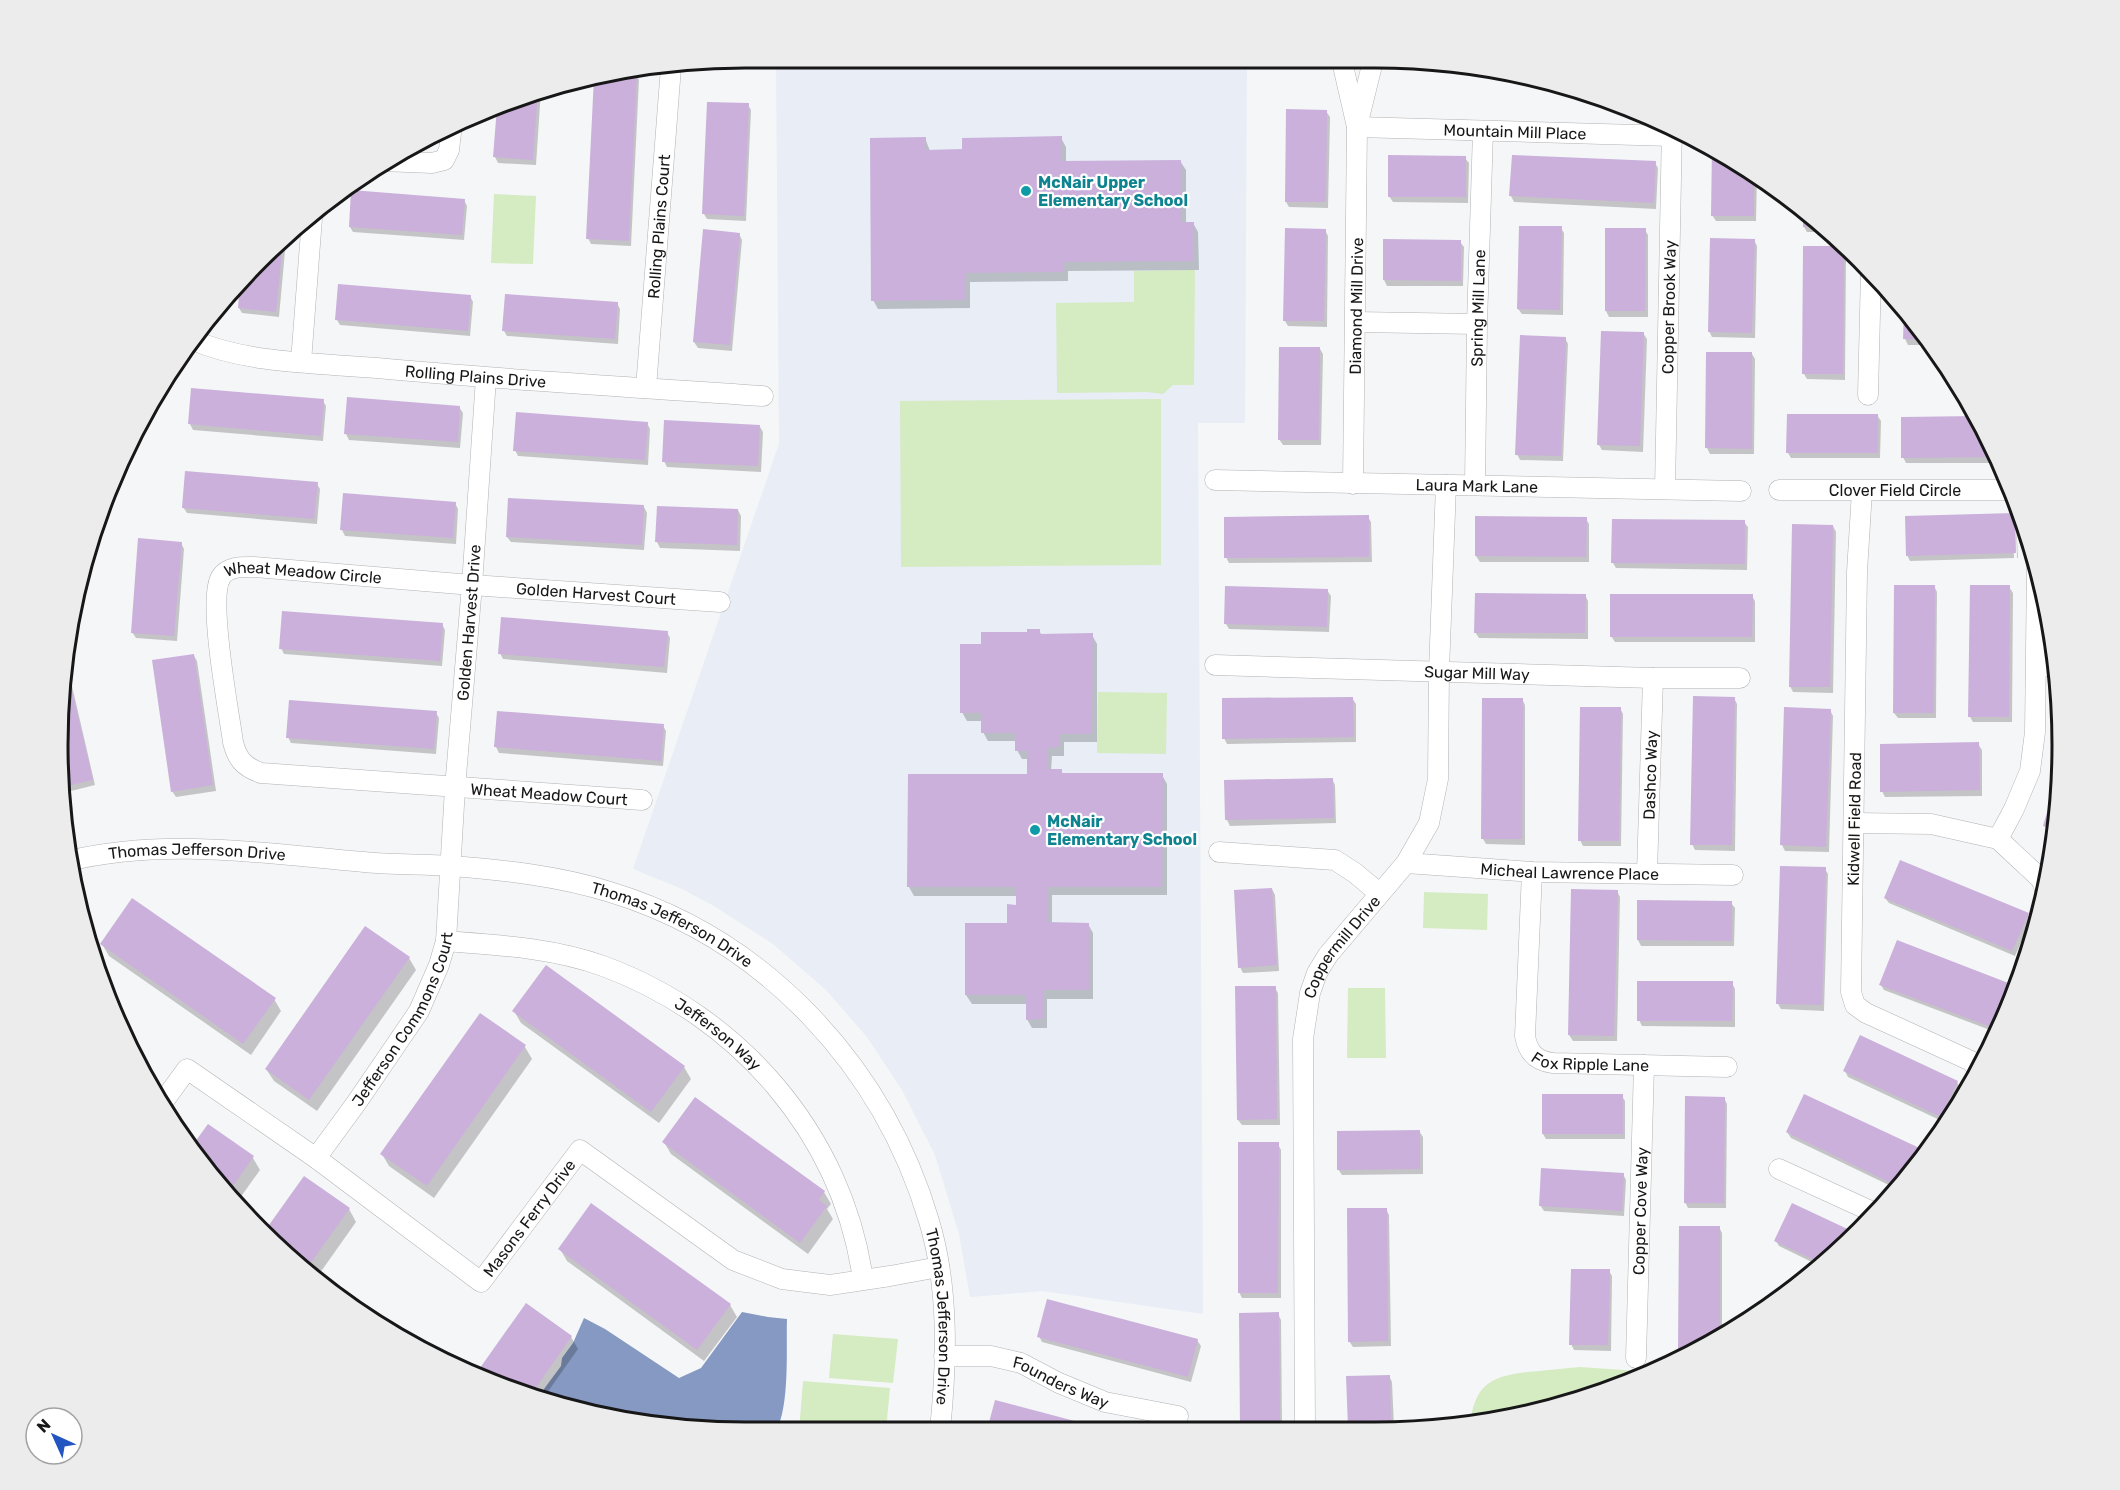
<svg xmlns="http://www.w3.org/2000/svg" width="2120" height="1490" font-family="Rubik,sans-serif">
<style>
.built{fill:#e8edf6}
.green{fill:#d5ebc2}
.water{fill:#8599c2}
.shadow{fill:#0003}
.building{fill:#cab0db}
.lines{fill:none;stroke-linecap:round;stroke-linejoin:round}
.minor-casing{stroke:#b1b2b4;stroke-width:21}
.minor{stroke:#fff;stroke-width:20}
.culture-dot{fill:#0f9aa8;stroke:#fff;stroke-width:2}
.labels{text-anchor:middle;stroke-width:4.5;stroke-linejoin:round;paint-order:stroke}
.street-label{font-size:16px;fill:#171718;stroke:#fff}
.culture-label{font-size:16px;font-weight:bold;fill:#0d838f;stroke:#fff;text-anchor:start}
.rim{fill:none;stroke:#171718;stroke-width:3}
</style>
<rect width="100%" height="100%" fill="#f5f6f8"/>
<!-- built -->
<polygon class="built" points="776,57 1247,57 1245,423 1198,423 1203,1314 1042,1291 970,1297 959,1234 935,1155 902,1090 867,1037 826,990 773,944 714,906 682,889 633,869 779,444"/>
<!-- green -->
<g class="green">
<polygon points="494,194 536,196 533,264 491,263"/>
<polygon points="1195,270 1194,385 1173,385 1163,394 1147,392 1057,393 1056,303 1134,302 1134,271"/>
<polygon points="1161,399 1161,565 901,567 900,401"/>
<polygon points="1098,692 1167,693 1166,754 1097,753"/>
<polygon points="1424,892 1488,894 1487,930 1423,928"/>
<polygon points="1348,988 1385,988 1386,1058 1347,1058"/>
<polygon points="833,1334 898,1339 893,1383 829,1378"/>
<path d="M1580 1367 1653 1372 1553 1409 1470 1426C1474 1386 1489 1376 1528 1372 1546 1370 1563 1369 1580 1367Z"/>
<polygon points="803,1381 890,1388 886,1430 799,1431"/>
</g>
<!-- water -->
<path class="water" d="M742 1312 768 1317 787 1319C786 1349 790 1405 776 1431L700 1432 567 1410 540 1399 544 1389 561 1366 562 1358 573 1343 584 1318 605 1329 679 1378 701 1368Z"/>
<!-- shadow -->
<g class="shadow">
<polygon points="619,74 636,74 639,80 631,246 591,244 588,238 596,77"/>
<polygon points="541,90 536,165 498,163 495,157 499,106"/>
<polygon points="748,105 751,110 746,221 707,219 704,214"/>
<polygon points="1326,111 1330,117 1328,208 1289,207 1286,202"/>
<polygon points="925,138 930,151 964,151 1061,138 1066,147 1066,162 1180,161 1186,170 1186,224 1193,223 1198,232 1199,270 1068,271 1068,281 970,282 970,308 878,309 873,300"/>
<polygon points="1713,146 1757,174 1756,221 1716,221 1712,215"/>
<polygon points="1513,156 1655,163 1658,168 1656,209 1514,202 1511,196"/>
<polygon points="1465,158 1469,163 1468,203 1393,202 1389,196"/>
<polygon points="464,200 467,206 464,240 353,232 350,227"/>
<polygon points="1804,209 1829,232 1807,232 1804,227"/>
<polygon points="1561,228 1564,233 1563,315 1522,314 1518,309"/>
<polygon points="1325,230 1328,236 1327,327 1288,326 1285,321"/>
<polygon points="1645,230 1648,235 1648,317 1609,317 1606,311"/>
<polygon points="739,234 742,240 732,351 698,348 694,342"/>
<polygon points="286,240 279,317 242,313 239,308 242,279"/>
<polygon points="1754,240 1757,246 1755,338 1712,337 1709,331"/>
<polygon points="1385,241 1460,242 1464,247 1463,286 1387,286 1384,280"/>
<polygon points="1843,247 1846,253 1845,380 1807,379 1804,374"/>
<polygon points="470,296 473,302 470,336 340,325 337,320"/>
<polygon points="617,303 620,309 618,344 507,336 504,331"/>
<polygon points="1905,310 1931,345 1908,345 1905,339"/>
<polygon points="1643,333 1647,339 1643,452 1602,450 1599,445"/>
<polygon points="1565,338 1568,344 1563,461 1520,460 1517,454"/>
<polygon points="1320,349 1323,354 1321,445 1283,445 1279,439"/>
<polygon points="1752,354 1755,359 1754,454 1710,454 1707,448"/>
<polygon points="323,401 326,406 323,441 193,430 190,424"/>
<polygon points="459,407 463,413 460,448 349,440 346,434"/>
<polygon points="1877,415 1881,421 1880,458 1791,458 1788,453"/>
<polygon points="1978,418 1999,463 1906,463 1903,457"/>
<polygon points="647,423 650,429 648,465 518,456 515,450"/>
<polygon points="760,427 763,432 761,472 667,467 664,461"/>
<polygon points="317,484 320,489 317,524 187,513 183,507"/>
<polygon points="455,503 458,509 456,544 345,536 342,530"/>
<polygon points="644,507 647,513 644,550 511,542 507,537"/>
<polygon points="738,510 741,516 740,551 660,548 657,542"/>
<polygon points="2014,515 2016,519 2013,519 2014,558 1910,561 1907,555"/>
<polygon points="1368,517 1371,522 1372,562 1229,563 1226,557"/>
<polygon points="1586,519 1589,524 1589,562 1480,562 1476,556"/>
<polygon points="2016,519 2018,558 2017,558"/>
<polygon points="1744,522 1748,527 1747,570 1616,568 1613,563"/>
<polygon points="1833,526 1836,532 1833,693 1793,692 1790,686"/>
<polygon points="181,543 184,549 177,641 136,638 132,632"/>
<polygon points="1934,586 1937,592 1936,718 1898,718 1894,713"/>
<polygon points="2009,587 2013,593 2012,722 1973,722 1970,717"/>
<polygon points="1327,590 1331,596 1329,632 1229,629 1226,624"/>
<polygon points="1585,595 1588,601 1588,639 1479,638 1475,632"/>
<polygon points="1752,596 1755,601 1755,642 1615,642 1611,636"/>
<polygon points="442,624 445,630 442,666 284,654 281,648"/>
<polygon points="1039,631 1042,635 1092,635 1097,644 1097,742 1064,742 1064,756 1052,756 1051,771 1061,771 1064,775 1162,775 1167,784 1167,895 1052,895 1052,924 1088,924 1093,933 1093,999 1047,999 1047,1028 1032,1028 1027,1019 1027,1004 972,1004 966,995 1009,924 1017,906 1017,896 914,896 909,887 1029,776 1029,759 1022,759 1017,750 1017,741 988,741 983,732 983,721 967,721 962,712 982,646"/>
<polygon points="667,632 670,638 667,673 503,659 500,653"/>
<polygon points="194,656 197,661 216,791 176,797 172,791"/>
<polygon points="66,667 69,673 95,785 63,793 63,668"/>
<polygon points="1352,698 1356,704 1356,742 1227,744 1224,738"/>
<polygon points="1734,698 1737,704 1735,851 1695,850 1692,844"/>
<polygon points="1522,699 1525,705 1525,845 1486,844 1483,839"/>
<polygon points="1620,708 1623,714 1621,846 1583,846 1580,840"/>
<polygon points="1830,710 1833,716 1829,852 1785,851 1782,845"/>
<polygon points="436,713 439,718 436,754 291,743 288,737"/>
<polygon points="663,726 666,731 663,766 499,753 496,747"/>
<polygon points="1978,744 1982,750 1982,796 1885,797 1882,791"/>
<polygon points="2061,772 2062,790 2054,833 2048,831 2045,826"/>
<polygon points="1332,779 1335,785 1336,823 1230,826 1227,820 1226,782"/>
<polygon points="1825,869 1828,874 1824,1011 1781,1009 1778,1004"/>
<polygon points="1272,889 1275,895 1279,971 1243,973 1240,967"/>
<polygon points="1617,891 1620,897 1617,1041 1573,1041 1569,1035"/>
<polygon points="1885,898 2027,914 2031,920 2015,956 1889,903"/>
<polygon points="1731,903 1735,908 1734,946 1641,946 1638,940"/>
<polygon points="102,944 274,999 281,1011 251,1055 109,956"/>
<polygon points="409,958 416,970 317,1111 274,1081 266,1069"/>
<polygon points="1732,983 1735,989 1735,1027 1642,1026 1639,1020"/>
<polygon points="1881,985 2015,987 1998,1033 1884,990"/>
<polygon points="1275,988 1278,993 1280,1125 1242,1125 1238,1120"/>
<polygon points="514,1011 684,1067 691,1079 659,1123 521,1023"/>
<polygon points="481,1015 525,1047 532,1059 434,1198 389,1166 382,1154"/>
<polygon points="1845,1071 1957,1082 1960,1088 1944,1122 1848,1077"/>
<polygon points="1622,1096 1625,1101 1625,1139 1546,1139 1543,1134"/>
<polygon points="1724,1098 1727,1104 1726,1208 1688,1208 1685,1202"/>
<polygon points="209,1126 253,1158 260,1170 235,1205 228,1199 193,1147"/>
<polygon points="1419,1131 1423,1137 1423,1174 1342,1175 1338,1169"/>
<polygon points="1787,1132 1926,1154 1927,1154 1921,1164 1897,1189 1791,1138"/>
<polygon points="664,1142 824,1192 831,1204 827,1209 833,1219 808,1254 671,1154"/>
<polygon points="1278,1144 1281,1150 1281,1298 1242,1298 1239,1292"/>
<polygon points="1623,1174 1626,1180 1624,1216 1544,1211 1540,1205"/>
<polygon points="304,1178 349,1209 356,1222 315,1280 265,1233"/>
<polygon points="1792,1205 1855,1235 1829,1262 1822,1267 1779,1246 1776,1241"/>
<polygon points="1386,1209 1389,1215 1391,1346 1353,1347 1349,1341"/>
<polygon points="1719,1227 1722,1233 1722,1333 1691,1354 1683,1354 1680,1348"/>
<polygon points="560,1249 730,1305 737,1317 704,1361 567,1261"/>
<polygon points="1609,1271 1612,1276 1611,1351 1574,1350 1571,1344"/>
<polygon points="1240,1314 1278,1314 1281,1320 1282,1428 1241,1428"/>
<polygon points="1039,1336 1197,1340 1201,1346 1191,1382 1042,1342"/>
<polygon points="571,1337 578,1349 542,1400 476,1376"/>
<polygon points="1389,1376 1392,1382 1394,1427 1349,1428"/>
</g>
<!-- building -->
<g class="building">
<polygon points="627,73 637,73 629,241 586,239 594,77"/>
<polygon points="538,91 533,160 493,157 497,107"/>
<polygon points="707,102 749,103 744,216 702,214"/>
<polygon points="1286,109 1327,110 1326,202 1285,202"/>
<polygon points="1062,136 1062,161 1181,160 1182,222 1194,222 1194,261 1064,262 1064,272 965,273 966,300 871,301 870,138 926,137 926,150 962,149 962,138"/>
<polygon points="1712,146 1754,173 1754,216 1711,216"/>
<polygon points="1388,155 1466,156 1466,197 1388,197"/>
<polygon points="1512,155 1656,161 1654,203 1509,196"/>
<polygon points="351,190 465,199 462,235 349,227"/>
<polygon points="1803,208 1806,210 1824,227 1803,227"/>
<polygon points="1519,226 1562,226 1560,310 1517,309"/>
<polygon points="1285,228 1326,229 1324,321 1283,321"/>
<polygon points="1605,228 1646,228 1645,311 1605,311"/>
<polygon points="703,229 740,233 730,345 693,342"/>
<polygon points="1710,238 1755,239 1752,333 1708,332"/>
<polygon points="1383,239 1461,240 1461,281 1383,280"/>
<polygon points="283,243 276,312 238,308 240,280"/>
<polygon points="1803,246 1844,246 1843,374 1802,374"/>
<polygon points="338,284 471,295 468,331 335,320"/>
<polygon points="505,294 618,302 615,339 502,331"/>
<polygon points="1904,308 1927,340 1903,339"/>
<polygon points="1601,331 1644,332 1640,446 1597,445"/>
<polygon points="1520,335 1566,337 1561,456 1515,455"/>
<polygon points="1279,347 1320,347 1319,440 1278,440"/>
<polygon points="1706,352 1752,352 1752,449 1705,448"/>
<polygon points="191,388 324,399 321,436 188,424"/>
<polygon points="347,397 460,406 458,442 344,434"/>
<polygon points="516,412 648,422 645,460 513,451"/>
<polygon points="1787,414 1878,414 1878,453 1786,453"/>
<polygon points="1978,416 1996,457 1901,458 1901,417"/>
<polygon points="664,420 760,425 758,466 662,462"/>
<polygon points="185,471 318,482 314,519 182,508"/>
<polygon points="343,493 456,502 453,538 340,530"/>
<polygon points="508,498 644,505 642,545 506,537"/>
<polygon points="657,506 738,509 737,545 655,542"/>
<polygon points="2015,513 2016,553 1906,556 1905,516"/>
<polygon points="1369,515 1369,557 1224,558 1224,517"/>
<polygon points="1475,516 1587,517 1586,557 1475,556"/>
<polygon points="1612,519 1745,520 1745,564 1611,563"/>
<polygon points="1792,524 1833,525 1830,687 1789,687"/>
<polygon points="138,538 182,542 174,636 131,633"/>
<polygon points="1894,585 1935,585 1934,713 1893,713"/>
<polygon points="1970,585 2010,585 2009,717 1968,717"/>
<polygon points="1225,586 1328,589 1327,627 1224,624"/>
<polygon points="1475,593 1586,594 1585,633 1474,633"/>
<polygon points="1610,594 1753,594 1752,637 1610,637"/>
<polygon points="282,611 443,623 440,661 279,649"/>
<polygon points="501,617 668,631 664,667 498,654"/>
<polygon points="1027,629 1040,629 1040,634 1093,633 1092,734 1059,734 1059,747 1047,748 1047,769 1062,769 1062,773 1163,773 1162,887 1047,887 1047,922 1089,923 1089,990 1043,990 1043,1019 1026,1020 1026,995 965,995 965,923 1007,923 1007,904 1016,905 1016,887 907,887 908,774 1027,774 1027,751 1015,751 1015,733 981,733 981,713 960,713 960,644 981,644 981,632 1027,632"/>
<polygon points="194,654 213,785 171,792 152,660"/>
<polygon points="66,665 93,780 63,787 63,666"/>
<polygon points="1693,696 1735,697 1732,845 1690,845"/>
<polygon points="1353,697 1354,737 1222,739 1222,698"/>
<polygon points="1482,698 1523,698 1522,839 1481,839"/>
<polygon points="289,700 437,711 434,749 286,738"/>
<polygon points="1580,707 1621,707 1619,841 1578,841"/>
<polygon points="1784,707 1831,709 1826,847 1780,845"/>
<polygon points="497,711 664,724 661,761 494,747"/>
<polygon points="1979,742 1980,790 1880,792 1880,744"/>
<polygon points="2060,768 2062,790 2055,829 2043,826"/>
<polygon points="1333,778 1334,818 1225,820 1224,780"/>
<polygon points="1900,860 2029,913 2012,951 1884,898"/>
<polygon points="1780,866 1826,867 1822,1005 1776,1004"/>
<polygon points="1272,888 1277,965 1238,968 1234,890"/>
<polygon points="1571,889 1618,890 1614,1036 1568,1035"/>
<polygon points="132,898 276,998 243,1044 100,944"/>
<polygon points="1637,900 1732,901 1732,941 1637,940"/>
<polygon points="365,926 410,957 309,1100 265,1069"/>
<polygon points="1897,940 2016,986 1999,1030 1879,985"/>
<polygon points="546,965 685,1066 651,1112 512,1011"/>
<polygon points="1637,981 1733,981 1732,1021 1637,1021"/>
<polygon points="1235,986 1276,986 1277,1119 1237,1120"/>
<polygon points="480,1013 526,1045 427,1186 380,1154"/>
<polygon points="1860,1035 1958,1081 1941,1117 1843,1071"/>
<rect x="1542" y="1094" width="81" height="40"/>
<polygon points="1804,1094 1928,1152 1926,1155 1899,1187 1786,1132"/>
<polygon points="1685,1096 1725,1097 1724,1203 1684,1203"/>
<polygon points="695,1097 825,1191 819,1200 827,1206 800,1243 662,1142"/>
<polygon points="208,1124 254,1156 226,1196 192,1146"/>
<polygon points="1420,1130 1420,1169 1337,1170 1337,1131"/>
<polygon points="1238,1142 1279,1142 1278,1293 1238,1293"/>
<polygon points="1541,1168 1624,1173 1622,1211 1539,1206"/>
<polygon points="304,1176 350,1208 305,1271 264,1232"/>
<polygon points="591,1203 731,1304 697,1350 558,1249"/>
<polygon points="1792,1203 1856,1233 1825,1265 1774,1241"/>
<polygon points="1347,1208 1387,1208 1388,1341 1348,1342"/>
<polygon points="1679,1226 1720,1226 1720,1335 1699,1349 1678,1349"/>
<polygon points="1571,1269 1610,1269 1608,1345 1569,1345"/>
<polygon points="1047,1299 1198,1339 1188,1377 1037,1337"/>
<polygon points="526,1303 572,1336 530,1396 475,1375"/>
<polygon points="1279,1312 1280,1428 1240,1428 1239,1313"/>
<polygon points="1390,1375 1391,1427 1348,1428 1346,1376"/>
<polygon points="995,1400 1101,1428 1101,1429 987,1430"/>
</g>
<g class="lines">
<defs>
<g id="minor">
<polyline points="1341,57 1357,127 1353,484"/>
<polyline points="1358,122 1374,57"/>
<path id="s1" d="M1357 127 1671 136"/>
<polyline points="383,161 432,163 444,160 449,150 452,124"/>
<polyline points="1356,322 1477,324"/>
<path id="s2" d="M193 340C248 364 318 363 377 368 505 380 634 387 763 396"/>
<polyline points="301,362 312,218"/>
<path id="s3" d="M646 388 671 67"/>
<polyline points="1868,395 1871,272"/>
<path id="s4" d="M1215 480 1741 491"/>
<path id="s5" d="M1475 485 1477 324 1483 131"/>
<path id="s6" d="M1665 489 1672 126"/>
<path id="s7" d="M1779 490H2011"/>
<polyline points="1862,491 1857,572 1851,992 1855,1005 1866,1013 1971,1061 1979,1070"/>
<path id="s8" d="M1215 665 1653 678H1740"/>
<polyline points="2037,666 2057,666"/>
<path id="s9" d="M642 800 261 773C244 767 237 759 233 742 229 712 207 599 221 577 228 566 242 567 254 567L472 585 720 602"/>
<polyline points="1854,823 1931,824 1998,839 2041,879 2045,889"/>
<polyline points="1998,839 2014,809 2030,771 2035,732 2037,568"/>
<polyline points="1219,852 1335,860 1355,873 1379,893"/>
<path id="s10" d="M68 861C166 837 266 854 364 862 393 865 422 864 451 866 504 870 559 876 610 892 765 939 883 1066 929 1221 949 1287 947 1362 940 1430"/>
<path id="s11" d="M1406 863 1532 872 1733 875"/>
<path id="s12" d="M1532 872 1525 1036C1528 1053 1536 1061 1553 1063L1727 1067"/>
<path id="s13" d="M1647 873 1653 678"/>
<path id="s14" d="M446 941C498 945 554 948 603 966 739 1016 842 1134 863 1279"/>
<path id="s15" d="M163 1102 187 1069 316 1158 481 1282 580 1150 733 1260 782 1279 830 1285 890 1276 939 1267"/>
<path id="s16" d="M316 1158 357 1102 419 1011 439 965 446 941 455 788 472 585 486 378"/>
<polyline points="1779,1169 1875,1213"/>
<path id="s17" d="M944 1356H991L1021 1363 1059 1383 1105 1402 1178 1416"/>
<path id="s18" d="M1636 1358 1644 1065"/>
<path id="s19" d="M1305 1428 1303 1039 1310 993 1317 973 1328 955 1406 863 1429 823 1438 779 1439 671 1446 485"/>
</g>
</defs>
<!-- minor casing -->
<use href="#minor" class="minor-casing"/>
<!-- minor -->
<use href="#minor" class="minor"/>
</g>
<!-- markers -->
<g class="culture-dot">
<circle cx="1026" cy="191" r="6"/>
<circle cx="1035" cy="830" r="6"/>
</g>
<g class="labels">
<!-- street labels -->
<g class="street-label">
<text dy="6" stroke="none"><textPath href="#s1" startOffset="158">Mountain Mill Place</textPath></text>
<text dy="6" stroke="none"><textPath href="#s3" startOffset="162">Rolling Plains Court</textPath></text>
<text transform="translate(1356 306) rotate(-89)" y="6">Diamond Mill Drive</text>
<text dy="6" stroke="none"><textPath href="#s5" startOffset="177">Spring Mill Lane</textPath></text>
<text dy="6" stroke="none"><textPath href="#s6" startOffset="182">Copper Brook Way</textPath></text>
<text dy="6" stroke="none"><textPath href="#s2" startOffset="286">Rolling Plains Drive</textPath></text>
<text dy="6" stroke="none"><textPath href="#s4" startOffset="262">Laura Mark Lane</textPath></text>
<text dy="6" stroke="none"><textPath href="#s7" startOffset="116">Clover Field Circle</textPath></text>
<text dy="6" stroke="none"><textPath href="#s9" startOffset="678">Wheat Meadow Circle</textPath></text>
<text dy="6" stroke="none"><textPath href="#s9" startOffset="972">Golden Harvest Court</textPath></text>
<text dy="6" stroke="none"><textPath href="#s16" startOffset="574">Golden Harvest Drive</textPath></text>
<text dy="6" stroke="none"><textPath href="#s8" startOffset="262">Sugar Mill Way</textPath></text>
<text dy="6" stroke="none"><textPath href="#s13" startOffset="98">Dashco Way</textPath></text>
<text transform="translate(549 794) rotate(4)" y="6">Wheat Meadow Court</text>
<text transform="translate(1854 819) rotate(-89)" y="6">Kidwell Field Road</text>
<text dy="6" stroke="none"><textPath href="#s10" startOffset="130">Thomas Jefferson Drive</textPath></text>
<text dy="6" stroke="none"><textPath href="#s11" startOffset="164">Micheal Lawrence Place</textPath></text>
<text dy="6" stroke="none"><textPath href="#s10" startOffset="616">Thomas Jefferson Drive</textPath></text>
<text dy="6" stroke="none"><textPath href="#s19" startOffset="492">Coppermill Drive</textPath></text>
<text dy="6" stroke="none"><textPath href="#s16" startOffset="165">Jefferson Commons Court</textPath></text>
<text dy="6" stroke="none"><textPath href="#s14" startOffset="294">Jefferson Way</textPath></text>
<text dy="6" stroke="none"><textPath href="#s12" startOffset="244">Fox Ripple Lane</textPath></text>
<text dy="6" stroke="none"><textPath href="#s18" startOffset="147">Copper Cove Way</textPath></text>
<text dy="6" stroke="none"><textPath href="#s15" startOffset="484">Masons Ferry Drive</textPath></text>
<text dy="6" stroke="none"><textPath href="#s10" startOffset="1120">Thomas Jefferson Drive</textPath></text>
<text dy="6" stroke="none"><textPath href="#s17" startOffset="122">Founders Way</textPath></text>
</g>
<!-- culture labels -->
<g class="culture-label">
<text x="1038" y="188">McNair Upper<tspan x="1038" dy="18">Elementary School</tspan></text>
<text x="1047" y="827">McNair<tspan x="1047" dy="18">Elementary School</tspan></text>
</g>
</g>
<!-- crop -->
<path d="M0 0H2120V1490H0ZM745 68H1375A677 677 0 0 1 2052 745V745A677 677 0 0 1 1375 1422H745A677 677 0 0 1 68 745V745A677 677 0 0 1 745 68Z" fill="#ececed" fill-rule="evenodd"/>
<path class="rim" d="M745 68H1375A677 677 0 0 1 2052 745V745A677 677 0 0 1 1375 1422H745A677 677 0 0 1 68 745V745A677 677 0 0 1 745 68Z"/>
<!-- north arrow -->
<g transform="translate(54 1436) rotate(315)"><circle r="28" fill="#ffffff" stroke="#a2a2a3" stroke-width="1.5"/>
<path d="M0-4.5L10 22L0 15L-10 22Z" fill="#2255c2"/>
<text y="-9" font-size="16" font-weight="bold" text-anchor="middle" fill="#171718">N</text>
</g>
</svg>
